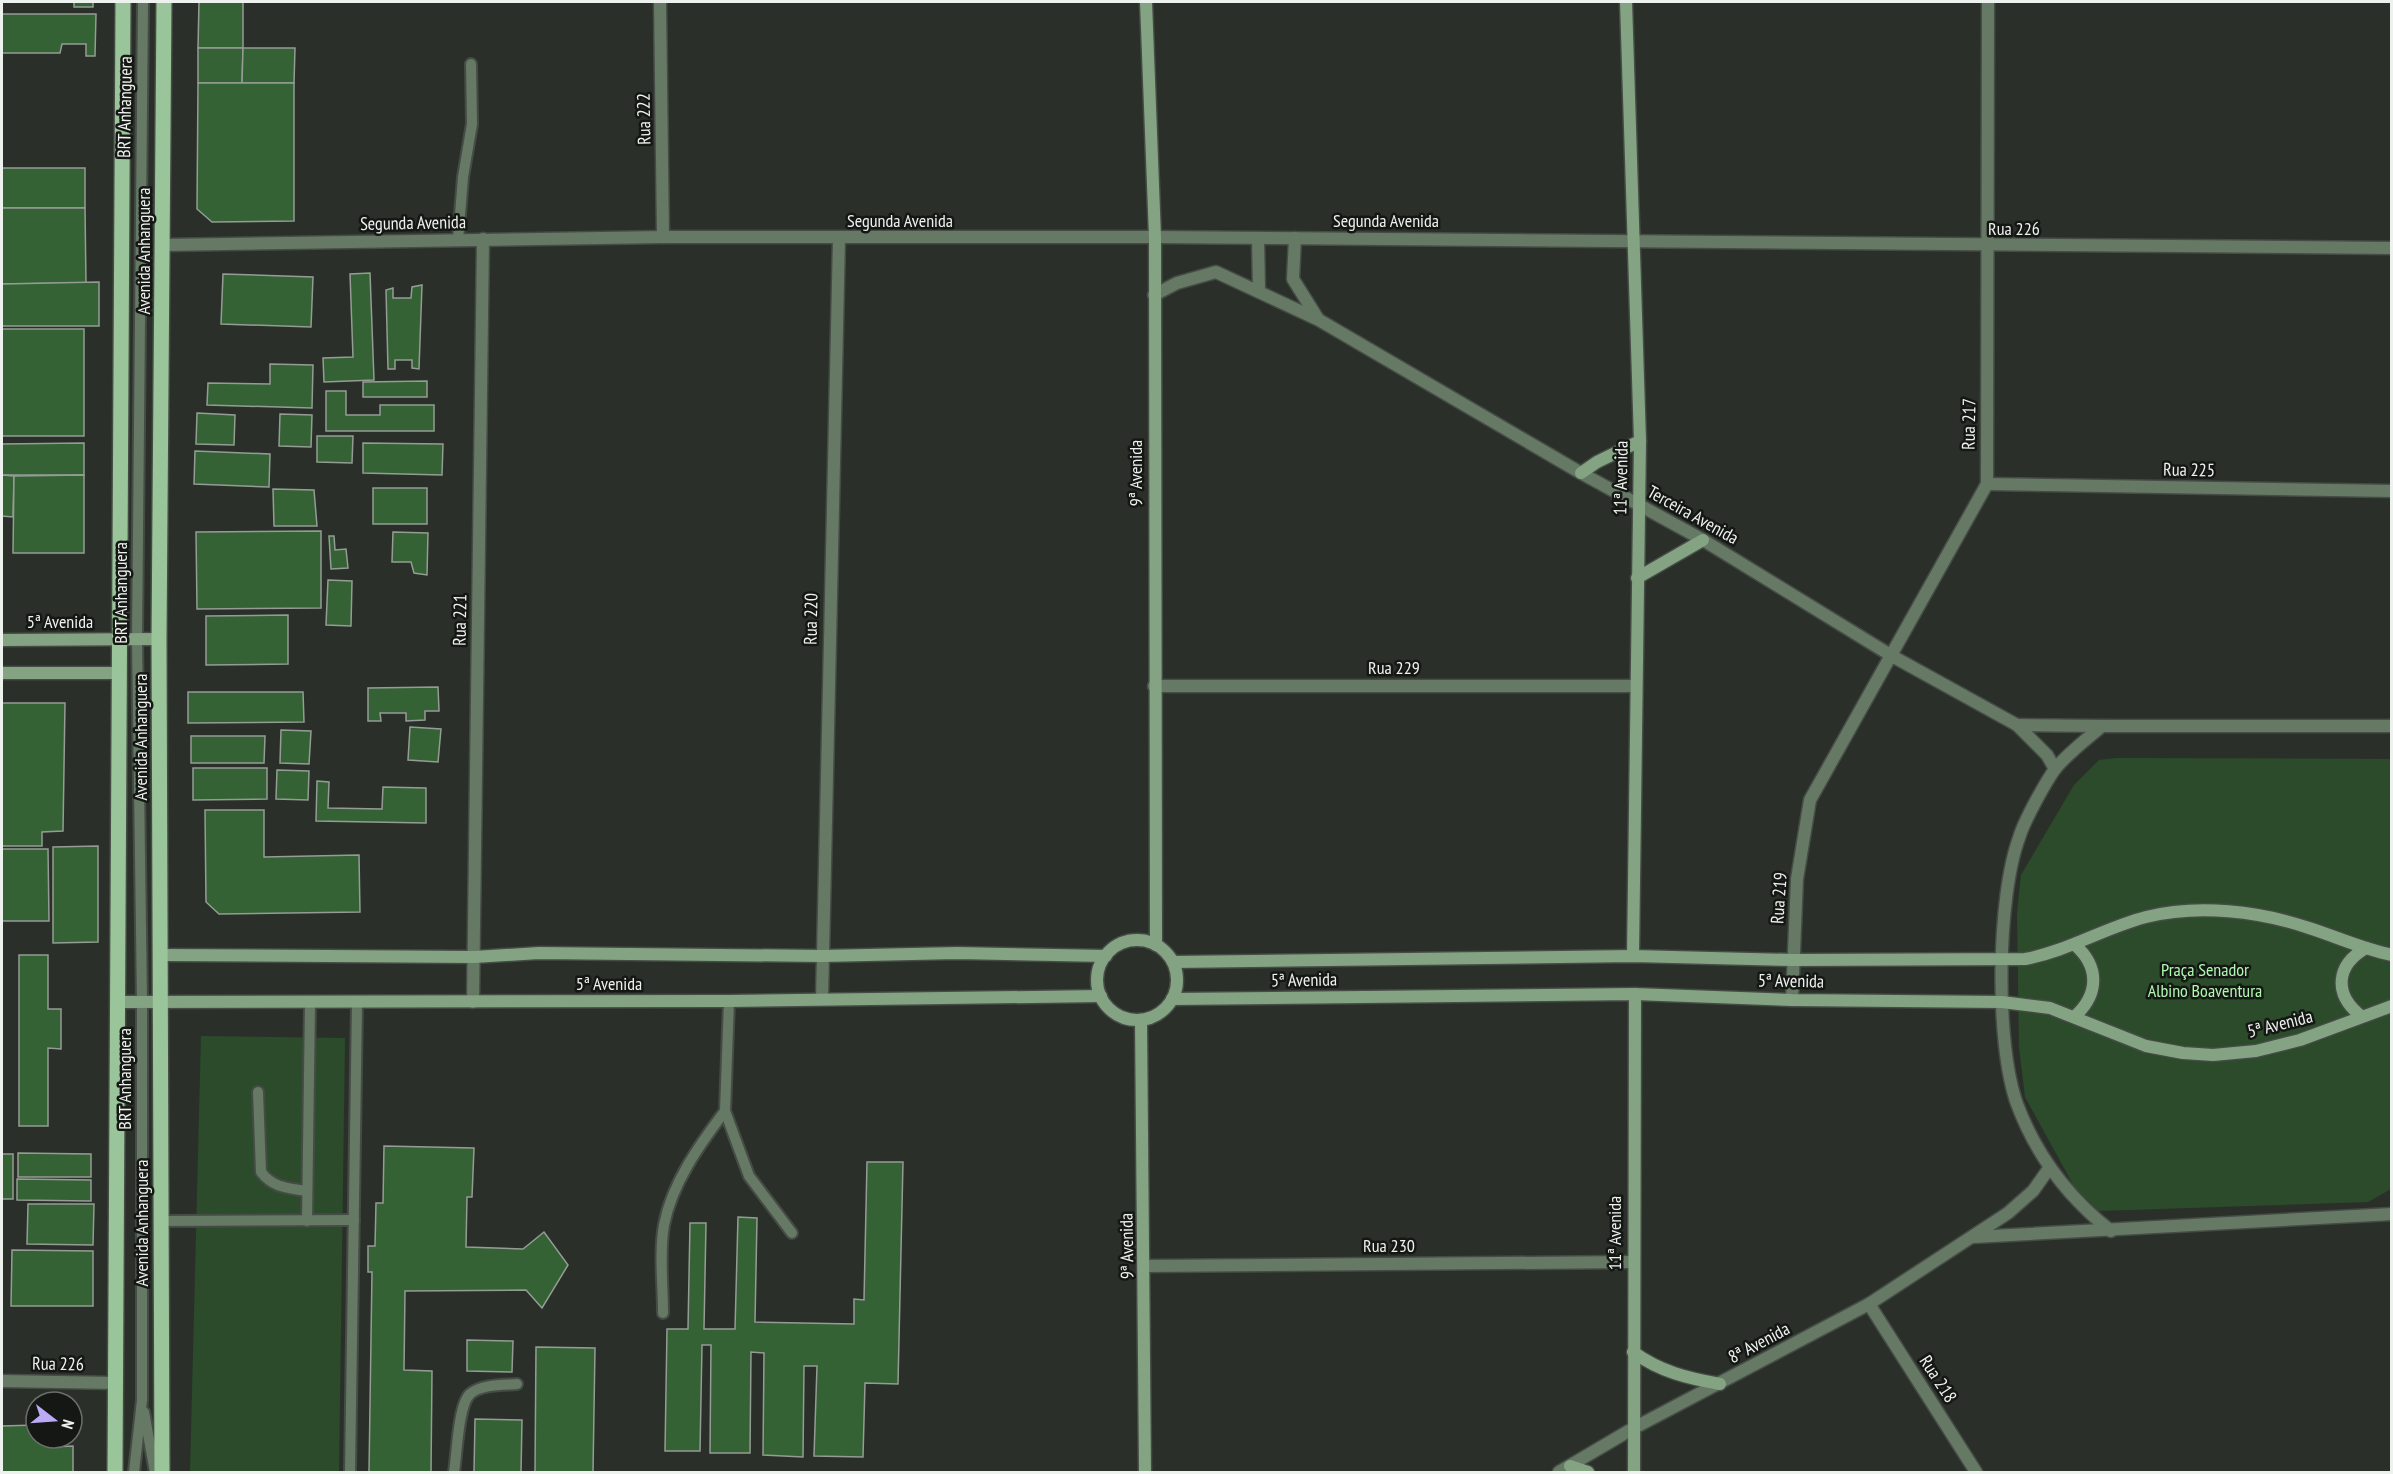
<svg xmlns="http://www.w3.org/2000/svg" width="2393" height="1474" font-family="'PT Sans Narrow',sans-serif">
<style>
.green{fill:#2b4b2b}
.building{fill:#346235;stroke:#959c95;stroke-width:1.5}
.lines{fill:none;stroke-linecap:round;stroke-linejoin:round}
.lane-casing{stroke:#454b45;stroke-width:14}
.street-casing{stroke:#454b45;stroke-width:15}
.secondary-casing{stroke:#454b45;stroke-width:15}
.primary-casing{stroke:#454b45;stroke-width:18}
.lane{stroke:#657964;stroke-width:10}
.street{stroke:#657964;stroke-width:12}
.secondary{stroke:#83a382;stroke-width:12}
.primary{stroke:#9ac499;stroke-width:15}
.labels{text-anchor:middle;stroke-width:5;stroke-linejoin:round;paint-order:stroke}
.street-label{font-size:18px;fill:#eef2ee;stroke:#141714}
.park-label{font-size:18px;fill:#b1f8b0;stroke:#141714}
</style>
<rect width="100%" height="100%" fill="#2a3029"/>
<!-- green -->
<g class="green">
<polygon points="2117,758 2391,759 2391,1189 2368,1202 2099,1211 2075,1188 2025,1097 2019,1047 2017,913 2021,875 2074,785 2099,760"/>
<polygon points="201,1036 345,1038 339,1472 190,1472"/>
</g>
<!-- building -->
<g class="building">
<rect x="74" y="2" width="19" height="5"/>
<polygon points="199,2 243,2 243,48 198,48"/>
<polygon points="2,14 96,14 95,56 86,56 86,44 62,44 60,53 2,53"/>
<polygon points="198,48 243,48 242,83 198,83"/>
<polygon points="243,48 295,48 294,83 242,83"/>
<polygon points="198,83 294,83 294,221 212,222 197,209"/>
<rect x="2" y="168" width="83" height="40"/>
<polygon points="2,208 85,208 86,283 2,284"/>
<polygon points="370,273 374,380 324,382 323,358 353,357 350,274"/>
<polygon points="223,274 313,277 311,327 221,324"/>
<polygon points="99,282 99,326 2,326 2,284"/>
<polygon points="422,285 419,369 412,368 412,360 395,360 395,369 388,369 386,290 393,288 393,298 411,298 412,287"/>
<rect x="2" y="329" width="82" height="107"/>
<polygon points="270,364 313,365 312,408 207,405 208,383 270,384"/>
<polygon points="427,381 427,397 363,397 363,382"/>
<polygon points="326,391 346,391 346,415 380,415 380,405 434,405 434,431 326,431"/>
<polygon points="197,413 235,415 234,445 196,444"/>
<polygon points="280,414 312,415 311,447 279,446"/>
<polygon points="317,436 353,436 352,463 317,462"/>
<polygon points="84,443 84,475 2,475 2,444"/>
<polygon points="363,443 443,444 442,475 363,473"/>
<polygon points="195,451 270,454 269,487 194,484"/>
<polygon points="2,475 14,476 13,517 2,516"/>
<polygon points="84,475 84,553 13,553 14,476"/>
<rect x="373" y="488" width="54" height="36"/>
<polygon points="273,489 314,490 317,526 274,526"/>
<polygon points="321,531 321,608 197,609 196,532"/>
<polygon points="393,532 428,533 427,575 414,573 411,562 392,562"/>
<polygon points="329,536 334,536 335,550 346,549 348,568 331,569"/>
<polygon points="328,580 352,581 351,626 326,625"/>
<polygon points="288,615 288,664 206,665 206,616"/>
<polygon points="438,687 439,711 425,711 425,720 406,721 406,713 380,713 381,721 368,721 368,688"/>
<polygon points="188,692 303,692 304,722 188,723"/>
<polygon points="2,703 65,703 63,831 42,832 42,846 2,846"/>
<polygon points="410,727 441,729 438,762 408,760"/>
<polygon points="281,730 311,731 309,764 280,763"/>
<polygon points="191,736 265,736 264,763 191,763"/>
<polygon points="193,768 267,768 267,799 193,800"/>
<polygon points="277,770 309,771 308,800 276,799"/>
<polygon points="317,781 329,782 328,808 382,809 383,787 426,788 426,823 316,821"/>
<polygon points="205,810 264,810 264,857 359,855 360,912 219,914 206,902"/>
<polygon points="98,846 98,942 53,943 53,847"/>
<polygon points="2,849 48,849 49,921 2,921"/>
<polygon points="19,955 48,955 48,1009 61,1009 61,1049 48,1048 48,1126 19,1126"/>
<polygon points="384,1146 474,1148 472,1197 467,1197 466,1247 523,1249 544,1232 568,1265 542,1308 526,1290 405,1291 404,1370 432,1371 431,1472 369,1472 372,1272 368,1272 368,1246 375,1246 376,1203 383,1203"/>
<polygon points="18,1153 91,1154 91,1177 18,1177"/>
<rect x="2" y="1154" width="11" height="45"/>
<polygon points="867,1162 903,1162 898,1384 865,1383 863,1457 814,1456 817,1366 804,1366 803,1457 763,1455 764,1353 751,1352 750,1453 710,1453 711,1345 702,1345 700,1451 665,1451 667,1329 688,1329 690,1223 706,1223 704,1329 735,1329 738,1217 757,1218 755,1322 854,1324 854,1299 864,1300"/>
<polygon points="17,1179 91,1180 91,1201 17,1200"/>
<polygon points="28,1204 94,1204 93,1245 27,1244"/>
<polygon points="12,1250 93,1251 93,1306 11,1306"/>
<polygon points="467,1340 513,1341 512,1372 467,1371"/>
<polygon points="536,1347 595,1348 593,1472 535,1472"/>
<polygon points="475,1419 522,1420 521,1472 474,1472"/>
<polygon points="36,1425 36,1438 52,1438 52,1447 73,1446 73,1472 2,1472 2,1426"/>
</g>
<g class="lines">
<defs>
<g id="lane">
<polyline points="458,240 463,177 472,124 471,64"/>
<polyline points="729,1001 725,1111 749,1176 792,1233"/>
<path d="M258 1092 261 1172C273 1188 288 1188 307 1191"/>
<polyline points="162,1221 354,1220"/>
<polyline points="307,1221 310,1003"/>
<path d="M663 1313C663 1285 659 1252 664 1225 672 1183 700 1144 725 1111"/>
<polyline points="144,1412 155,1472"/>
<polyline points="134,1472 142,1400 142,1003 137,639 143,2"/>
<polyline points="350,1472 357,1003"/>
<path d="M454 1472C457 1455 458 1405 470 1394 481 1384 504 1385 517 1384"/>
</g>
<g id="street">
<polyline points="660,2 663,237"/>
<polyline points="1295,238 1293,279 1318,319"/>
<polyline points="1258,239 1259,290"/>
<polyline points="164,245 663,237 1155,237 2392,248"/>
<polyline points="1154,295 1177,283 1216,272 1319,320 1581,473 1703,540 1892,656 2017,725 2047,755 2055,769"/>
<polyline points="1987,484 2392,491"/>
<polyline points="1154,686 1635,686"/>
<polyline points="2017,725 2102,726"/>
<polyline points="822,999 839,239"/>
<polyline points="1792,1000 1797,879 1810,800 1987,484 1988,2"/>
<polyline points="473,1002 483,239"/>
<path d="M2111 1231C2069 1198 2036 1155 2017 1104 1995 1043 1997 898 2019 838 2024 821 2045 783 2055 769 2068 753 2087 739 2102 726H2392"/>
<polyline points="1974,1237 2392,1214"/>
<polyline points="1145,1266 1632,1262"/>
<polyline points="1869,1304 1976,1472"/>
<polyline points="2,1381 115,1383"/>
<polyline points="1559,1472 1632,1429 1869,1304 2008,1213 2033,1191 2050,1167"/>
</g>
<g id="secondary">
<polyline points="1146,2 1155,237 1156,945"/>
<polyline points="1626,2 1640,441 1633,956"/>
<polyline points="1581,473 1597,462 1640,441"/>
<polyline points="1637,578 1703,540"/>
<polyline points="2,640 159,639"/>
<polyline points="2,673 118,673"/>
<circle cx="1137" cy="980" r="40"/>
<polyline points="162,955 474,957 539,953 822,956 957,953 1106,956"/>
<path d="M1173 962 1633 956 1793 960 2025 959C2068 951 2104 928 2146 917 2198 904 2259 911 2309 928 2337 937 2363 949 2392 955"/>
<polyline points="1172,999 1635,994 1792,1000 2002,1002 2050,1008 2146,1046 2183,1053 2213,1055 2256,1051 2300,1040 2392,1006"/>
<polyline points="117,1002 729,1001 1101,996"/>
<path d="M2361 1016C2333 994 2336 965 2366 948"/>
<path d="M2074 1017C2099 995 2100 967 2075 945"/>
<polyline points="1141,1020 1145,1472"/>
<path d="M1633 1352C1661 1372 1687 1378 1720 1384"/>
<polyline points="1570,1466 1588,1472"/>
<polyline points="1634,1472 1635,994"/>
</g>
<g id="primary">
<polyline points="115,1472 123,2"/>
<polyline points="162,1472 159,639 164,2"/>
</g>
</defs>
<!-- lane casing -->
<use href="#lane" class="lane-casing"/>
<!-- street casing -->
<use href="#street" class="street-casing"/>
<!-- secondary casing -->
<use href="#secondary" class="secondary-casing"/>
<!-- primary casing -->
<use href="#primary" class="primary-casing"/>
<!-- lane -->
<use href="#lane" class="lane"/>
<!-- street -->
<use href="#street" class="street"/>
<!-- secondary -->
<use href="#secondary" class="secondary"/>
<!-- primary -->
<use href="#primary" class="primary"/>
</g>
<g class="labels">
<!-- street labels -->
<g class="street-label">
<text transform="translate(125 107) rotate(-89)" y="6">BRT Anhanguera</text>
<text transform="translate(644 119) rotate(-91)" y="6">Rua 222</text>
<text x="900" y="227">Segunda Avenida</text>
<text x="1386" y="227">Segunda Avenida</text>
<text transform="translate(413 223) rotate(-1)" y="6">Segunda Avenida</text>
<text x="2014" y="235">Rua 226</text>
<text transform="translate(144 251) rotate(-90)" y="6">Avenida Anhanguera</text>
<text transform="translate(1969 424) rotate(-89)" y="6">Rua 217</text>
<text transform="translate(2189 470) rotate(1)" y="6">Rua 225</text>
<text transform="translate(1136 473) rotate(-90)" y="6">9ª Avenida</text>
<text transform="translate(1621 478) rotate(-89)" y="6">11ª Avenida</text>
<text transform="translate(1693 515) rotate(29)" y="6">Terceira Avenida</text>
<text transform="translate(121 593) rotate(-90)" y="6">BRT Anhanguera</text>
<text transform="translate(811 619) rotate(-89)" y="6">Rua 220</text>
<text transform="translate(460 620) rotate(-89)" y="6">Rua 221</text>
<text x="60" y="628">5ª Avenida</text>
<text x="1394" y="674">Rua 229</text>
<text transform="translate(141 737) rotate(-90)" y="6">Avenida Anhanguera</text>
<text transform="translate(1779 898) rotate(-86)" y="6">Rua 219</text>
<text transform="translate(1304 980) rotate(-1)" y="6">5ª Avenida</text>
<text transform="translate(1791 981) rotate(1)" y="6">5ª Avenida</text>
<text x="609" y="990">5ª Avenida</text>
<text transform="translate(2280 1024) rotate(-14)" y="6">5ª Avenida</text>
<text transform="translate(125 1079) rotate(-90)" y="6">BRT Anhanguera</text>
<text transform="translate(142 1223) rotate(-90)" y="6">Avenida Anhanguera</text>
<text transform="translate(1615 1233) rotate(-90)" y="6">11ª Avenida</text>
<text transform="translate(1127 1246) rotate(-91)" y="6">9ª Avenida</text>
<text x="1389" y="1252">Rua 230</text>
<text transform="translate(1759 1343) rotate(-28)" y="6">8ª Avenida</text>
<text transform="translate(58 1364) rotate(1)" y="6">Rua 226</text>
<text transform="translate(1938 1379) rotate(57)" y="6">Rua 218</text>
</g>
<!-- park labels -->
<g class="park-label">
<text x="2205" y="976">Praça Senador<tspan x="2205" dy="21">Albino Boaventura</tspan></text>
</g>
</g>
<!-- border -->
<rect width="2393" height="1474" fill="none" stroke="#eef2ee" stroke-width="6"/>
<!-- north arrow -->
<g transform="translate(54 1420) rotate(107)"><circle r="28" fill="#141714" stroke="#6b6f6b" stroke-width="1.5"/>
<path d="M0-4.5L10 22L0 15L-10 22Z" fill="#bbaaf6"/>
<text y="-9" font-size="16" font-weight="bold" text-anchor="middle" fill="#eef2ee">N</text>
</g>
</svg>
